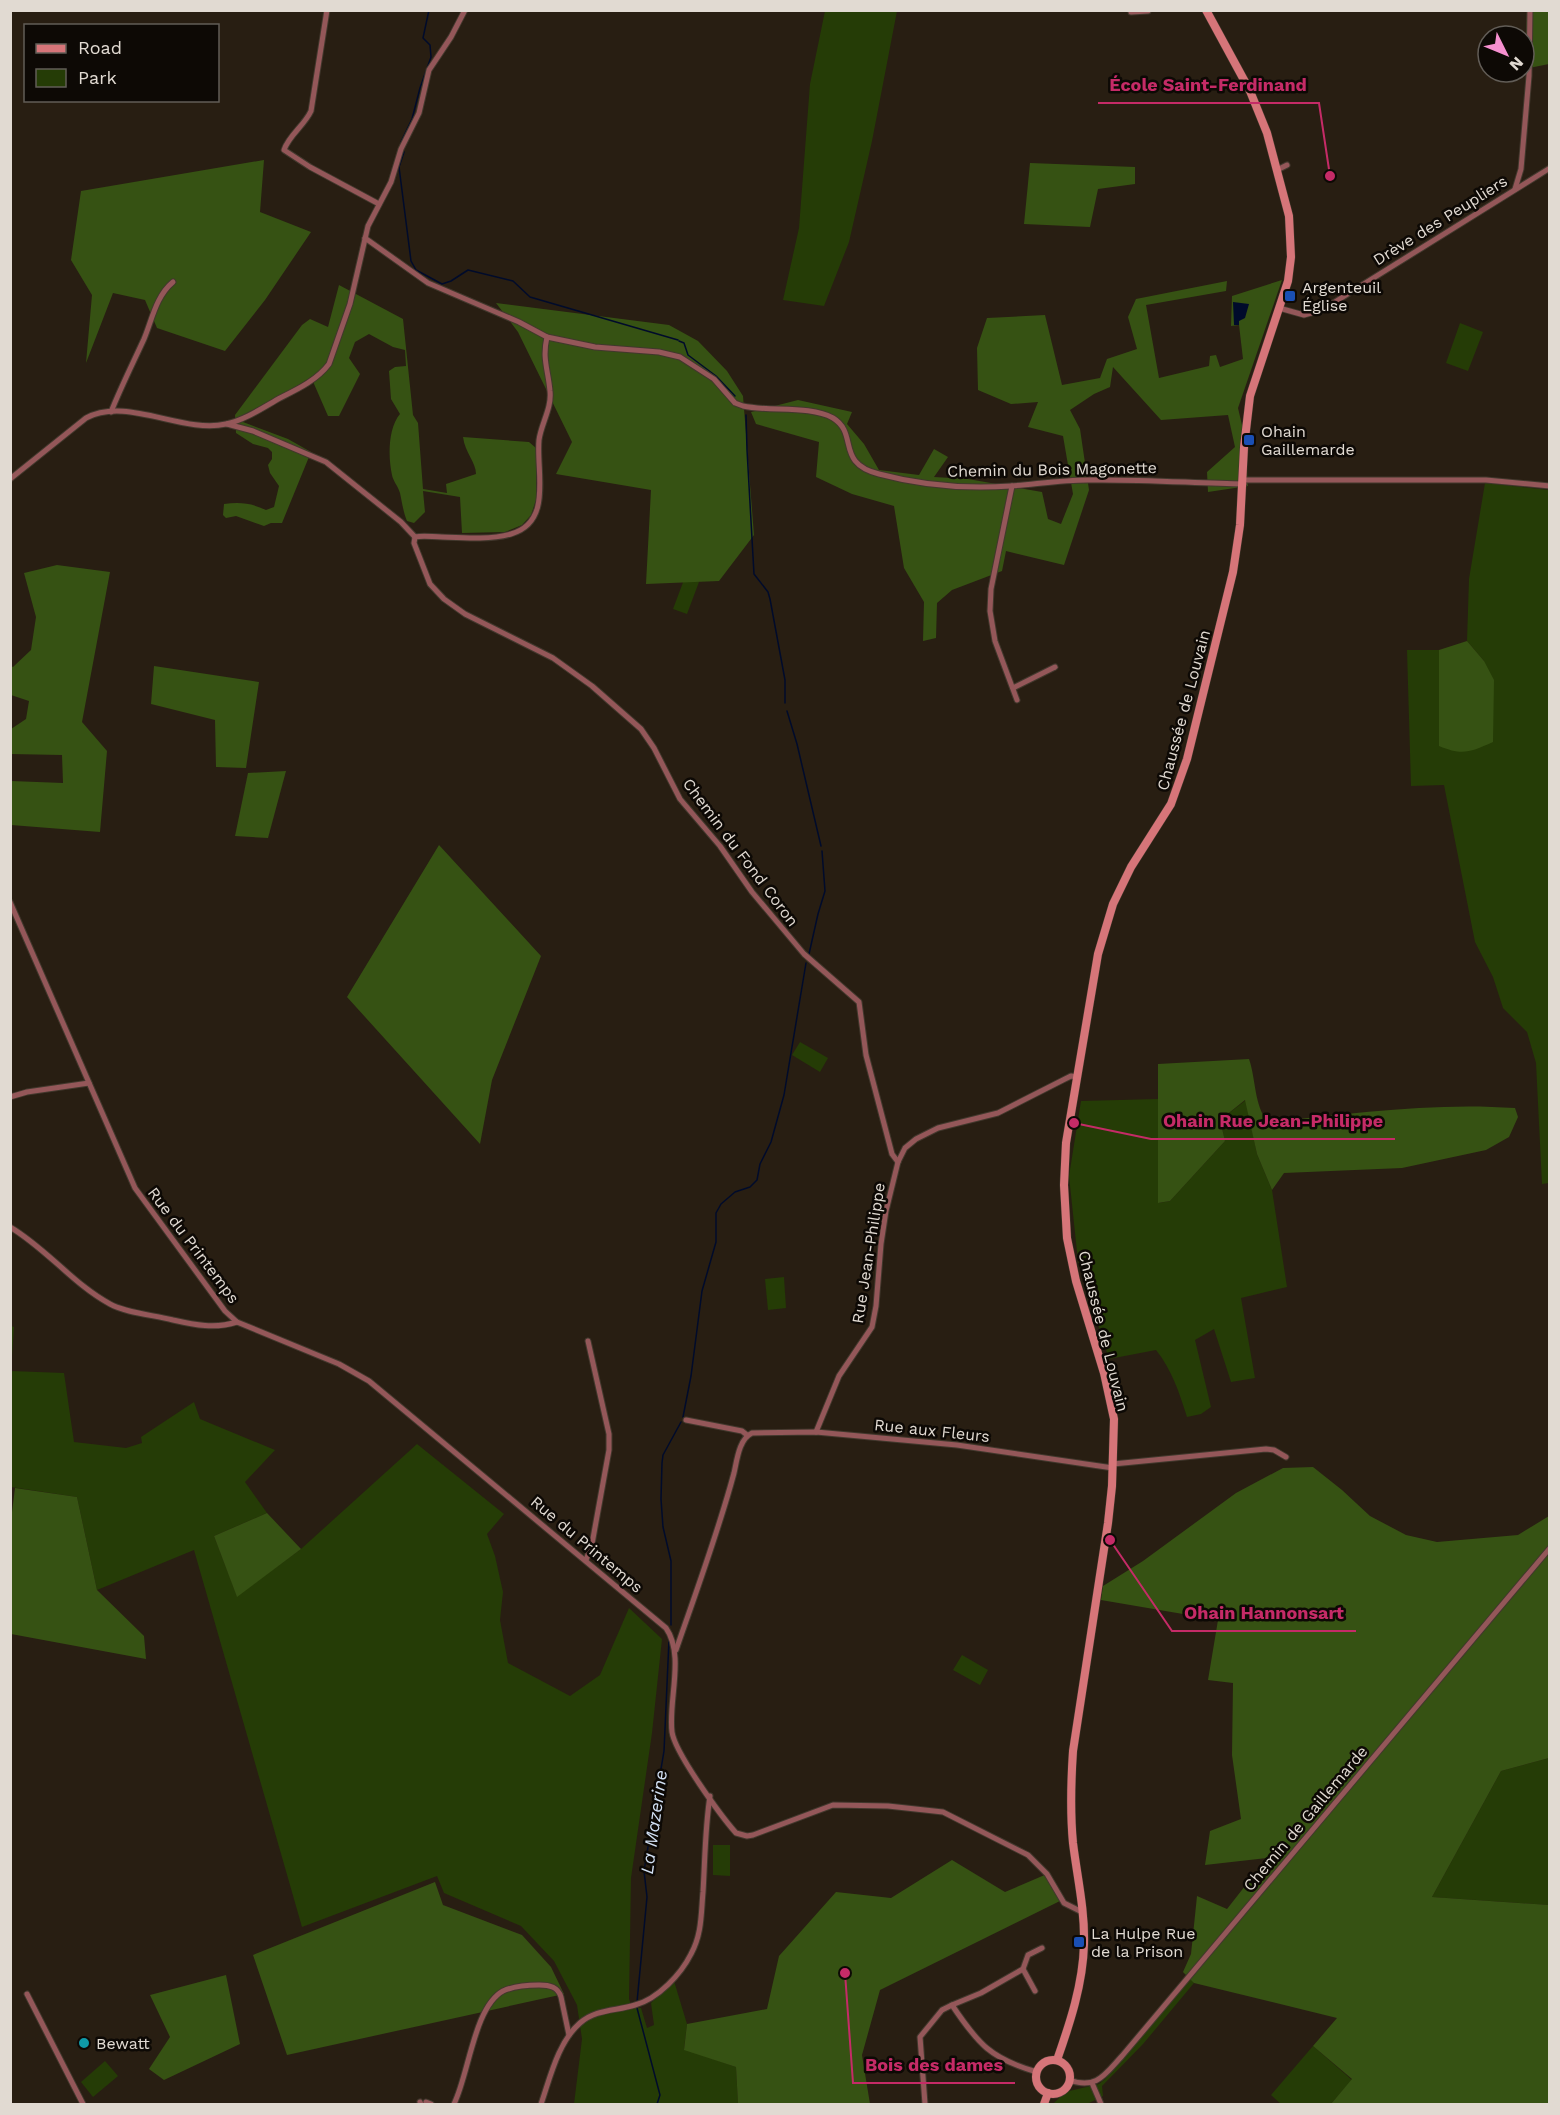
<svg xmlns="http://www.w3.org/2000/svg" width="1560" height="2115" font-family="'Work Sans',sans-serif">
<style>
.green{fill:#253c06}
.forest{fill:#365213}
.water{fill:#000b2b}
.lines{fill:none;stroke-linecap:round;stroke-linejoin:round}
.stream{stroke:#000b2b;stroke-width:1.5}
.street-casing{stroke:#42382d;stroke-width:7}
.secondary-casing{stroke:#42382d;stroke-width:9}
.street{stroke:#945759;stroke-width:5}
.secondary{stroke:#d67579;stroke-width:8}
.transit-dot{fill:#1a4fb4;stroke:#0d0905;stroke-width:2}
.culture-dot{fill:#0f9aa8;stroke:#0d0905;stroke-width:2}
.labels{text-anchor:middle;stroke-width:5;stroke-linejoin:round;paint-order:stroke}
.street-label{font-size:16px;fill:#e1dad2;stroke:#0d0905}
.poi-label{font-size:16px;fill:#e1dad2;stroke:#0d0905;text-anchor:start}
.water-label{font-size:18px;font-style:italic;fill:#d1dff2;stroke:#0d0905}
.leader{fill:none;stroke:#c52b67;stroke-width:2}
.callout-dot{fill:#c52b67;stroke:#0d0905;stroke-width:2}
.callout-label{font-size:18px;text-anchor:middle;font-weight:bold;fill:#c52b67;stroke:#0d0905;stroke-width:5;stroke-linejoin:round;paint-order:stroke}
</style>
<rect width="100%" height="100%" fill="#281e12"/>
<!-- green -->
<g class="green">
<polygon points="825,11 897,11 872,141 849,242 824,306 783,300 799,228 810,84"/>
<polygon points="1460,323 1483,332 1468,371 1446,363"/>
<polygon points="1485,483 1549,490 1549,1183 1542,1184 1536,1063 1527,1032 1503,1008 1493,977 1475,942 1444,785 1411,786 1407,650 1439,650 1439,746 1484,661 1467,641 1469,579"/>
<polygon points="685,577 699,582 687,614 673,609"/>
<polygon points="800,1042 828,1058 820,1072 792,1055"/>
<path d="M1158 1099 1159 1203 1170 1201 1225 1141 1220 1120 1246 1100 1257 1154 1272 1190 1287 1287 1241 1298 1255 1378 1231 1382 1214 1329 1195 1340 1211 1407 1201 1414 1187 1417C1179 1392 1172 1370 1156 1350L1109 1359 1078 1261 1069 1176 1081 1101Z"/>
<polygon points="784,1277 786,1308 768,1310 765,1279"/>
<polygon points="11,1326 14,1327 11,1371 64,1373 74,1442 126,1448 142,1443 141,1437 194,1402 200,1419 275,1450 245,1482 267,1513 214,1536 237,1596 301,1549 417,1444 504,1514 487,1534 495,1556 503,1592 500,1620 508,1663 570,1696 600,1675 629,1608 662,1639 652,1733 631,1878 629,1999 632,2008 641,2008 647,2028 654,2025 651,2003 674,1981 687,2024 684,2049 736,2067 738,2104 574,2104 582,2039 577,2005 554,1961 521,1926 444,1893 437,1876 302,1927 194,1550 97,1590 77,1497 11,1487"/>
<polygon points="962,1655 988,1670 980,1685 953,1670"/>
<polygon points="1549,1758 1549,1905 1432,1897 1501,1771"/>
<polygon points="713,1845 730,1845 730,1876 713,1875"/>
<polygon points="1191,1979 1194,1983 1143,2044 1102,2086 1103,2096 1087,2104 1053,2104 1065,2092 1099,2084 1105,2079"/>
<polygon points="1313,2046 1352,2080 1331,2104 1281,2104 1271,2095"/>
<polygon points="105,2061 118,2076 93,2097 81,2082"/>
</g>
<!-- forest -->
<g class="forest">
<polygon points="1527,11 1549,11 1549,64 1524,69"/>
<polygon points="264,160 260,212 311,232 265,300 225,351 157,328 145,300 113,293 86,363 92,295 71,260 81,191"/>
<polygon points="1030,163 1135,167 1135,184 1098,189 1090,227 1024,224"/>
<polygon points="1282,280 1238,408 1245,438 1248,486 1208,492 1207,472 1235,447 1228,415 1161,420 1113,367 1110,387 1094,394 1070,410 1080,429 1089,490 1064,565 1006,551 1002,571 952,590 937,603 936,638 923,641 924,602 904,568 894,506 852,494 816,477 819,442 756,424 751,412 798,400 852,412 847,424 864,444 879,470 919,475 934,449 948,457 934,477 968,479 1042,492 1048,519 1061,524 1073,494 1063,436 1028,427 1038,402 1011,404 978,390 977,348 987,318 1045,315 1062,385 1100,378 1107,359 1137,349 1128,317 1136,299 1227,281 1226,291 1146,305 1159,378 1209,366 1210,356 1216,355 1220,367 1243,359 1239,325 1231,326 1232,296"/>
<path d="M339 285 403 319 413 415 418 423 423 489 447 493 446 484 476 474C476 462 465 453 463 437L529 442 536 448V500L531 515 522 525 505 532 462 533 460 497 423 491 425 512 414 523 407 521C403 511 402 502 400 493 398 486 393 481 392 475 388 457 388 428 400 414L391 399 389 371 395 367 406 366 405 350 393 347 369 334 355 342 349 358 360 374 339 416H328L311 377 291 390 245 414 243 422 288 439 311 452 282 523H271L264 526 236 516 226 518 223 515 224 504C240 502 251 503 266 510L274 507 279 486 270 473 268 465 272 459V452L268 448 253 444 236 433 235 415 302 325 310 319 328 327Z"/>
<polygon points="496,303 669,325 698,341 727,371 743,396 754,535 719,581 646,584 651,490 556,474 572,442 518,332"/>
<polygon points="57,565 110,572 82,722 107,751 100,832 11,825 11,781 63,783 62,755 10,754 11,729 26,719 29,701 11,695 11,666 13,667 31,650 36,617 24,573"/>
<path d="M1467 641 1484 661 1494 680 1493 742C1470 752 1463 756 1439 746V650Z"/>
<polygon points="154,666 259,682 246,768 216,767 215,720 151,704"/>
<polygon points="286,771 268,838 235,836 248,773"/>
<polygon points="439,845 541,956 492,1080 480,1144 347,997"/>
<path d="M1249 1059C1256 1079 1254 1106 1268 1122 1349 1114 1433 1102 1515 1108L1518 1117 1509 1137 1486 1150 1402 1168 1284 1173 1272 1190 1257 1154 1245 1100 1220 1120 1225 1141 1170 1201 1158 1203V1064Z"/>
<polygon points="1313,1467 1342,1490 1370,1516 1406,1535 1437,1542 1518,1535 1549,1516 1549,1758 1501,1771 1432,1897 1549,1905 1549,2104 1331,2104 1352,2079 1313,2046 1337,2018 1194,1983 1183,1972 1191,1954 1197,1896 1227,1909 1267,1858 1205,1865 1210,1831 1241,1819 1232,1755 1233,1683 1208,1680 1218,1620 1101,1600 1103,1586 1143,1561 1236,1493 1283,1468"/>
<polygon points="15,1488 77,1497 97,1590 144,1636 146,1659 11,1634 10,1528"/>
<polygon points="267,1513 301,1549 237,1597 214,1536"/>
<polygon points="952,1860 1005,1892 1047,1874 1062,1900 880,1990 862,2055 870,2104 738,2104 736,2067 684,2050 687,2024 767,2009 779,1956 836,1892 891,1898"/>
<polygon points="435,1882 443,1905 522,1935 551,1967 564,1994 287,2055 253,1955"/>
<polygon points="226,1975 240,2044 164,2080 149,2069 170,2037 150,1995"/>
</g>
<!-- water -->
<polygon class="water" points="1233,302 1249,304 1245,318 1239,321 1239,325 1234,325"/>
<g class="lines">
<!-- stream -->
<g class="stream">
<polyline points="401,142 412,119 420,88 431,57 430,45 423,38 429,10"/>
<polyline points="404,152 399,167 411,261 416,270 442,284 451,281 468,270 513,281 530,297 678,340"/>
<polyline points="679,341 684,343 688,355 716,376 735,396"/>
<polyline points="746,415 747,450 754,574 768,592 770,599 785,680 785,703"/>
<polyline points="787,711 797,744 821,846"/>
<polyline points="809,954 818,914 825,891 822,851"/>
<polyline points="683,1417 691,1376 702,1291 716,1242 716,1213 721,1204 735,1192 750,1187 757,1180 760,1164 771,1142 784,1095 806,963"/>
<polyline points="671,1625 671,1561 663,1527 661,1499 662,1463 663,1455 681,1422"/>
<polyline points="637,2002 647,1897 644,1871 664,1751 669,1640"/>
<polyline points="637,2008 660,2095 657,2104"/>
</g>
<defs>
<g id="street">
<path d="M327 10 311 111C304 126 289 135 284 150L310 167 379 204"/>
<polyline points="1131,10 1131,12 1148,11"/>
<polyline points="1277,170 1287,165"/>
<polyline points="1515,189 1521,169 1529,76 1530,10"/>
<path d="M365 238 428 283 519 322 547 337 595 347 659 352 680 357 714 379 735 403 743 406C769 412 810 405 833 418 859 434 835 463 879 474 920 485 968 489 1011 486 1037 484 1062 480 1088 480 1140 479 1192 483 1244 484"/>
<polyline points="1279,308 1304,315 1322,310 1550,168"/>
<path d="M111 412C121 387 133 363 144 339 152 320 156 296 173 282"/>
<polyline points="227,424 253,431 326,462 401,522 415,537"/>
<path d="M10 479 86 418C127 396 182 434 226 424 245 420 264 407 280 398 298 389 317 380 329 364L350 304 368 226 391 182 401 149 419 113 429 70 451 37 465 10"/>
<polyline points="1244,480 1486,480 1550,486"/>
<polyline points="1012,486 991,589 990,611 995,641 1017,700"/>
<polyline points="415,537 414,543 430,584 444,599 465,614 553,658 592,686 641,729 654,748 680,799 720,846 752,892 804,954 859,1002 866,1055 892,1154 898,1162"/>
<path d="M415 537C424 535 432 537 442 537 464 538 490 540 511 534 553 522 536 472 539 440 541 424 552 408 550 391 548 369 542 359 547 337"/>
<polyline points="1013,688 1055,667"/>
<path d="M10 902 135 1188 225 1311 237 1322 339 1364 369 1381 666 1628C685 1655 668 1701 672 1732 675 1753 721 1816 736 1833L747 1836 753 1835 833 1805 888 1806 943 1812 1028 1855 1047 1874 1064 1903 1082 1912"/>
<polyline points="10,1097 27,1092 89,1083"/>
<path d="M10 1227C47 1249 73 1284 110 1304 126 1313 154 1315 173 1320 195 1325 215 1329 237 1322"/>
<polyline points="686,1420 742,1431 747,1435"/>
<polyline points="816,1432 839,1376 872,1327 876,1306 881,1244 886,1211 898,1162 905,1148 916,1139 938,1128 998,1113 1063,1080 1071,1076 1077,1077"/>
<polyline points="1113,1464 1266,1449 1274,1450 1286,1457"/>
<polyline points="586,1560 592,1544 609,1450 609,1434 588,1341"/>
<path d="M676 1650C696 1592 718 1533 734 1473 737 1460 739 1439 752 1433L816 1432 957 1445 1113 1468"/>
<polyline points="1023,1969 1035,1991"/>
<polyline points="27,1994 83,2104"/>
<polyline points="952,2005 981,1993 1023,1969 1028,1955 1042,1948"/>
<path d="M1069 2080C1097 2090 1105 2074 1122 2056L1550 1548"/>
<polyline points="1092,2083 1101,2104"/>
<polyline points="420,2102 421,2104"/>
<polyline points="426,2102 431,2104"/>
<path d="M454 2104C469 2074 474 2007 503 1991 514 1986 527 1985 539 1985 550 1985 558 1987 561 1997L569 2035"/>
<path d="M541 2104C550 2078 558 2042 580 2023 596 2009 616 2011 635 2005 658 1999 681 1974 691 1954 702 1934 701 1914 703 1892 705 1860 705 1828 710 1796"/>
<path d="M925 2104 920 2037 942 2010 952 2005C978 2044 991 2059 1037 2072"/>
</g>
<g id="secondary">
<path d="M1057 2060C1070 2023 1083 1984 1084 1944 1085 1910 1077 1876 1073 1843 1070 1812 1071 1781 1073 1751L1108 1523 1112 1486 1114 1419 1104 1373 1076 1281 1067 1238 1064 1185 1066 1143 1098 954 1113 904 1131 867 1171 804 1187 759 1233 572 1240 525 1244 447 1250 396 1288 281 1291 257 1289 216 1267 133 1250 91 1206 10"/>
<circle cx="1053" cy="2077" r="17"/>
<polyline points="1044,2104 1048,2093"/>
</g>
</defs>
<!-- street casing -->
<use href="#street" class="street-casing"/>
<!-- secondary casing -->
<use href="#secondary" class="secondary-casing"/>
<!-- street -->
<use href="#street" class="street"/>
<!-- secondary -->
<use href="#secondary" class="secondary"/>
</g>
<!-- markers -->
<g class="transit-dot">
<rect x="1284" y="290" width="12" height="12" rx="3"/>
<rect x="1243" y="434" width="12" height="12" rx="3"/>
<rect x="1073" y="1936" width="12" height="12" rx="3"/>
</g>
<circle class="culture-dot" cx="84" cy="2043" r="6"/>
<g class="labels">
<!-- street labels -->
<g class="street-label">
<text transform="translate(1440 220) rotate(-32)" y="6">Drève des Peupliers</text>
<text transform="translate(1052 469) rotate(-1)" y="6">Chemin du Bois Magonette</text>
<text transform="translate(1183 710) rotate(-75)" y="6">Chaussée de Louvain</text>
<text transform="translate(741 852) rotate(53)" y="6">Chemin du Fond Coron</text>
<text transform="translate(194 1245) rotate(53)" y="6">Rue du Printemps</text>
<text transform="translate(868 1253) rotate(-81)" y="6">Rue Jean-Philippe</text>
<text transform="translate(1104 1331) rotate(76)" y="6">Chaussée de Louvain</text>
<text transform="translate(932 1430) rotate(6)" y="6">Rue aux Fleurs</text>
<text transform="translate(587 1544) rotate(40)" y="6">Rue du Printemps</text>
<text transform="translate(1305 1818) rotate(-50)" y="6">Chemin de Gaillemarde</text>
</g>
<!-- poi labels -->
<g class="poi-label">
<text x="1302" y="293">Argenteuil<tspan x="1302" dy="18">Église</tspan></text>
<text x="1261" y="437">Ohain<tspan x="1261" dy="18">Gaillemarde</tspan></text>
<text x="1091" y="1939">La Hulpe Rue<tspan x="1091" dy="18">de la Prison</tspan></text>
<text x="96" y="2049">Bewatt</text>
</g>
<!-- water labels -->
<g class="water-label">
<text transform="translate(654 1822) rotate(-82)" y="6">La Mazerine</text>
</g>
</g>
<!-- callouts -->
<path class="leader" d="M1330 176L1319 103H1098M1074 1123L1151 1139H1395M1110 1540L1172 1631H1356M845 1973L853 2083H1015"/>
<g class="callout-dot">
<circle cx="1330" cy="176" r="6"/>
<circle cx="1074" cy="1123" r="6"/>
<circle cx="1110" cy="1540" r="6"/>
<circle cx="845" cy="1973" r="6"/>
</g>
<g class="callout-label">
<text x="1208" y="91">École Saint-Ferdinand</text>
<text x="1273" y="1127">Ohain Rue Jean-Philippe</text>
<text x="1264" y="1619">Ohain Hannonsart</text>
<text x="934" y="2071">Bois des dames</text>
</g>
<!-- border -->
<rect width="1560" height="2115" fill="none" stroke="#e1dad2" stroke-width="24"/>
<!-- legend -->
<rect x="24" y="24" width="195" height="78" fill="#0d0905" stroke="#625d57" stroke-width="1.5"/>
<rect x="36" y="44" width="30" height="9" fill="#d67579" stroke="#625d57" stroke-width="1.5"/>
<text x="78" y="54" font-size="18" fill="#e1dad2">Road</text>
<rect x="36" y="69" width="30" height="18" fill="#253c06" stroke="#625d57" stroke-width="1.5"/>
<text x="78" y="84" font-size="18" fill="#e1dad2">Park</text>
<!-- north arrow -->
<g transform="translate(1506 54) rotate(133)"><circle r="28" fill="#0d0905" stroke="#625d57" stroke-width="1.5"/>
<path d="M0-4.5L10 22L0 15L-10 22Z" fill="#f690d0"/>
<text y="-9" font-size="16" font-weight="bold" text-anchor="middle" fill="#e1dad2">N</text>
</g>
</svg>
